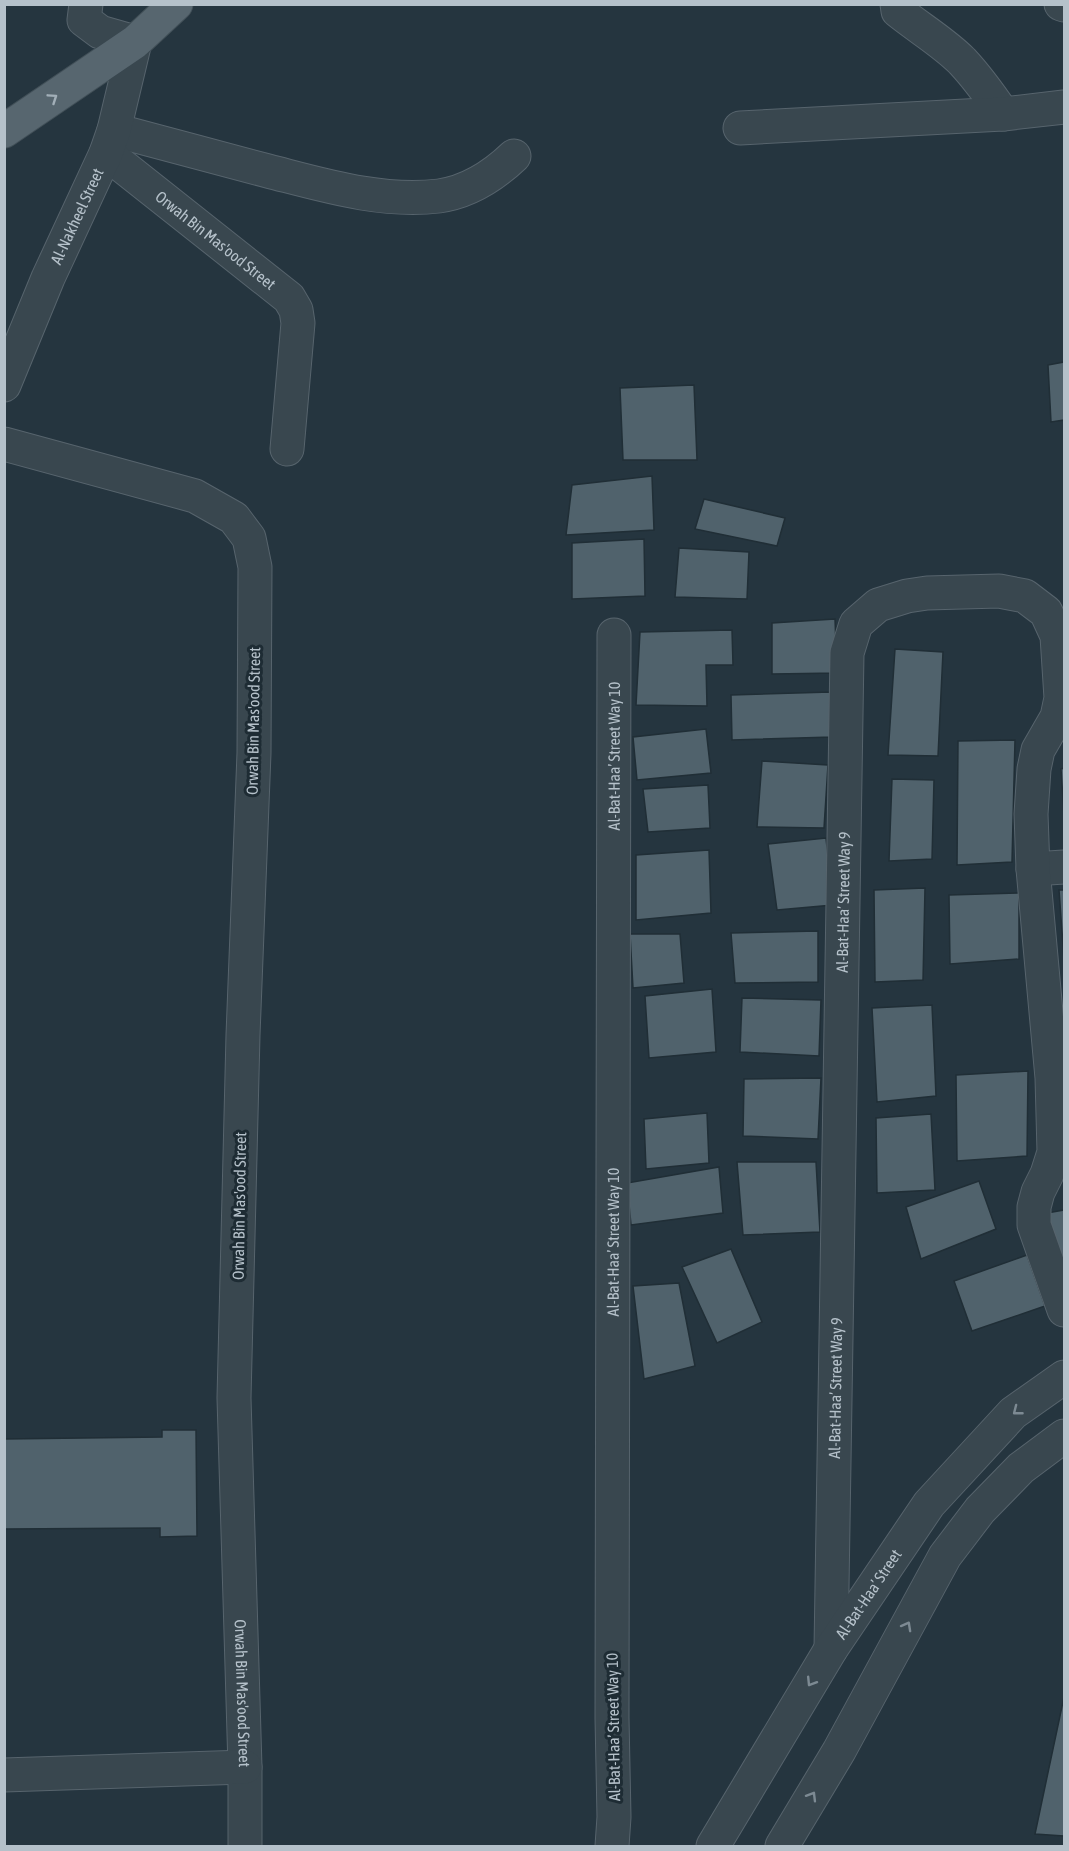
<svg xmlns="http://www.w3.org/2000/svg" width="1069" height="1851" font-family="'Asap Condensed',sans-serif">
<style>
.building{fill:#50626c;stroke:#202e36;stroke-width:1.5}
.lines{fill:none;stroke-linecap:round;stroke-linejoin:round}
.minor-casing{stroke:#57646d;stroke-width:35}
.major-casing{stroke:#425058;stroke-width:35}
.minor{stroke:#39474f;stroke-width:33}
.major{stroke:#57666f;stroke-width:33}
.oneway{stroke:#a2afb8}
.oneway2{stroke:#7d8a93}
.labels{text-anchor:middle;stroke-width:6;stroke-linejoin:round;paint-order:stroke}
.street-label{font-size:16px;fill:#b5c1ca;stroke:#1e2c34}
</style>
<rect width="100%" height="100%" fill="#25353f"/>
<!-- building -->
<g class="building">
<polygon points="1064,362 1064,420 1051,422 1048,365"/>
<polygon points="694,385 697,460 623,460 620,388"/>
<polygon points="652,476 654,530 566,535 572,485"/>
<polygon points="704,499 785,518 777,546 695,529"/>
<polygon points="644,539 645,596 572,599 572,543"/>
<polygon points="679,548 749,552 747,599 675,597"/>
<polygon points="835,619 837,673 772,674 772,623"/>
<polygon points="732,630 733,665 706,665 707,706 636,705 640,632"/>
<polygon points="895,649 943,652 938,756 888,755"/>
<polygon points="831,692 833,737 732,740 731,695"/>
<polygon points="706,729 711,773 637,780 633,737"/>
<polygon points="1015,740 1012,862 957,865 958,741"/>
<polygon points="762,761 828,765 824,828 757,827"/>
<polygon points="1064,768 1064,815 1061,769"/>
<polygon points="892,779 934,780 932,859 889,861"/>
<polygon points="708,785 710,828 648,832 643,789"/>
<polygon points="826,838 833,905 777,910 768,844"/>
<polygon points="709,850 711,913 636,920 636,855"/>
<polygon points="925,888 923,980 875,982 874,890"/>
<polygon points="1059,890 1064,890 1064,959"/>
<polygon points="1019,893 1019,959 950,964 949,895"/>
<polygon points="818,931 818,982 735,983 731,933"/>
<polygon points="630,934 680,934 684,983 633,988"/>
<polygon points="712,989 716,1052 649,1058 645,996"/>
<polygon points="742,998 821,1000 819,1056 740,1052"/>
<polygon points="932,1005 936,1096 877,1102 872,1008"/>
<polygon points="1028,1071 1027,1156 957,1161 956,1075"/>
<polygon points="821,1078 818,1139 743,1136 744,1079"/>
<polygon points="707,1113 709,1163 646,1169 644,1119"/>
<polygon points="931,1114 935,1190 877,1193 876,1118"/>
<polygon points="737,1162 816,1162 820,1232 743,1235"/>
<polygon points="719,1167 723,1213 631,1225 627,1183"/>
<polygon points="979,1181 996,1229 921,1259 906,1207"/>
<polygon points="1064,1210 1064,1293 1047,1213"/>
<polygon points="731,1249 762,1322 717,1343 682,1267"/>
<polygon points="1027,1255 1045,1306 972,1331 954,1281"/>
<polygon points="679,1283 695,1366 644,1379 633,1286"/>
<polygon points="162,1430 196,1430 197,1536 160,1537 160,1528 4,1529 4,1439 162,1437"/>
<polygon points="1064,1697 1064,1836 1035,1834"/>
</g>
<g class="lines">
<defs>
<g id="minor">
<path d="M897 4 898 11C919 28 943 42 962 61 977 77 990 95 1003 114"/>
<polyline points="1061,4 1064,5"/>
<polyline points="740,128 1003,114 1064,107"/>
<path d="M114 130C165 144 217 157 268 171 323 185 381 203 439 196 468 192 493 176 514 156"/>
<path id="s1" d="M106 153 289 298 296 310 298 323 287 449"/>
<path id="s2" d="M4 385 48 278 106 153 114 130 135 42 100 32 84 20 86 4"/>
<path id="s3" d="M4 444 195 496 234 518 249 538 255 567 254 753 243 1035 234 1398 245 1767V1846"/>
<polyline points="1033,869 1064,867"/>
<path id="s4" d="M831 1649 847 653 856 624 878 605 907 596 927 593 999 591 1025 596 1046 612 1057 636 1061 698 1057 717 1038 750 1034 769 1031 814 1033 869 1052 1078 1054 1152 1047 1174 1038 1192 1034 1207V1225L1064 1310"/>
<polyline points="4,1775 245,1767"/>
<path id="s5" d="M612 1846 614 1817 612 1718 614 635"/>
<path id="s6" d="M713 1846 831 1649 929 1504 1013 1413 1064 1377"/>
<polyline points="782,1846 839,1751 945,1556 980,1510 1021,1468 1064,1436"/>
</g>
<polyline id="major" points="4,131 135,42 176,4"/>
</defs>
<!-- minor casing -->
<use href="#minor" class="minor-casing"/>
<!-- major casing -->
<use href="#major" class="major-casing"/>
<!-- minor -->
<use href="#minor" class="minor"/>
<!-- major -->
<use href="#major" class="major"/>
</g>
<!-- one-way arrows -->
<defs><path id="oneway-chevron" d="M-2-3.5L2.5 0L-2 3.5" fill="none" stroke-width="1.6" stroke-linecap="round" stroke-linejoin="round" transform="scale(1.5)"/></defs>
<use class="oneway" href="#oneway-chevron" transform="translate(53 98) rotate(-34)"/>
<g class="oneway2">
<use href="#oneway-chevron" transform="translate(1017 1411) rotate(142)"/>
<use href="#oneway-chevron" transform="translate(907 1626) rotate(-61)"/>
<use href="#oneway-chevron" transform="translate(811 1682) rotate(122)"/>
<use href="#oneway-chevron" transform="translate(812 1796) rotate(-59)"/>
</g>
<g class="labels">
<!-- street labels -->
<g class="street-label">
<text dy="6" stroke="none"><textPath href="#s2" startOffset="184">Al-Nakheel Street</textPath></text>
<text dy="6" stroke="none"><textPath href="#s1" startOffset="140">Orwah Bin Mas'ood Street</textPath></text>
<text transform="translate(253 721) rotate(-89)" y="6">Orwah Bin Mas'ood Street</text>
<text dy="6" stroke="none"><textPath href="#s5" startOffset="1090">Al-Bat-Haa’ Street Way 10</textPath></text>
<text dy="6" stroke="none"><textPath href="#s4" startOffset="747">Al-Bat-Haa’ Street Way 9</textPath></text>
<text transform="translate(239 1206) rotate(-89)" y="6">Orwah Bin Mas'ood Street</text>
<text dy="6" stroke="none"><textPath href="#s5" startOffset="604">Al-Bat-Haa’ Street Way 10</textPath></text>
<text dy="6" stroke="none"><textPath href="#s4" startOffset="261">Al-Bat-Haa’ Street Way 9</textPath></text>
<text dy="6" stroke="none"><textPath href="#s6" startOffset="296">Al-Bat-Haa’ Street</textPath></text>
<text dy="6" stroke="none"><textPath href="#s3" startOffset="1424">Orwah Bin Mas'ood Street</textPath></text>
<text transform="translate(613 1727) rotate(-91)" y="6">Al-Bat-Haa’ Street Way 10</text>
</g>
</g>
<!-- border -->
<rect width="1069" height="1851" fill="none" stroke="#b5c1ca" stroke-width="12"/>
</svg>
